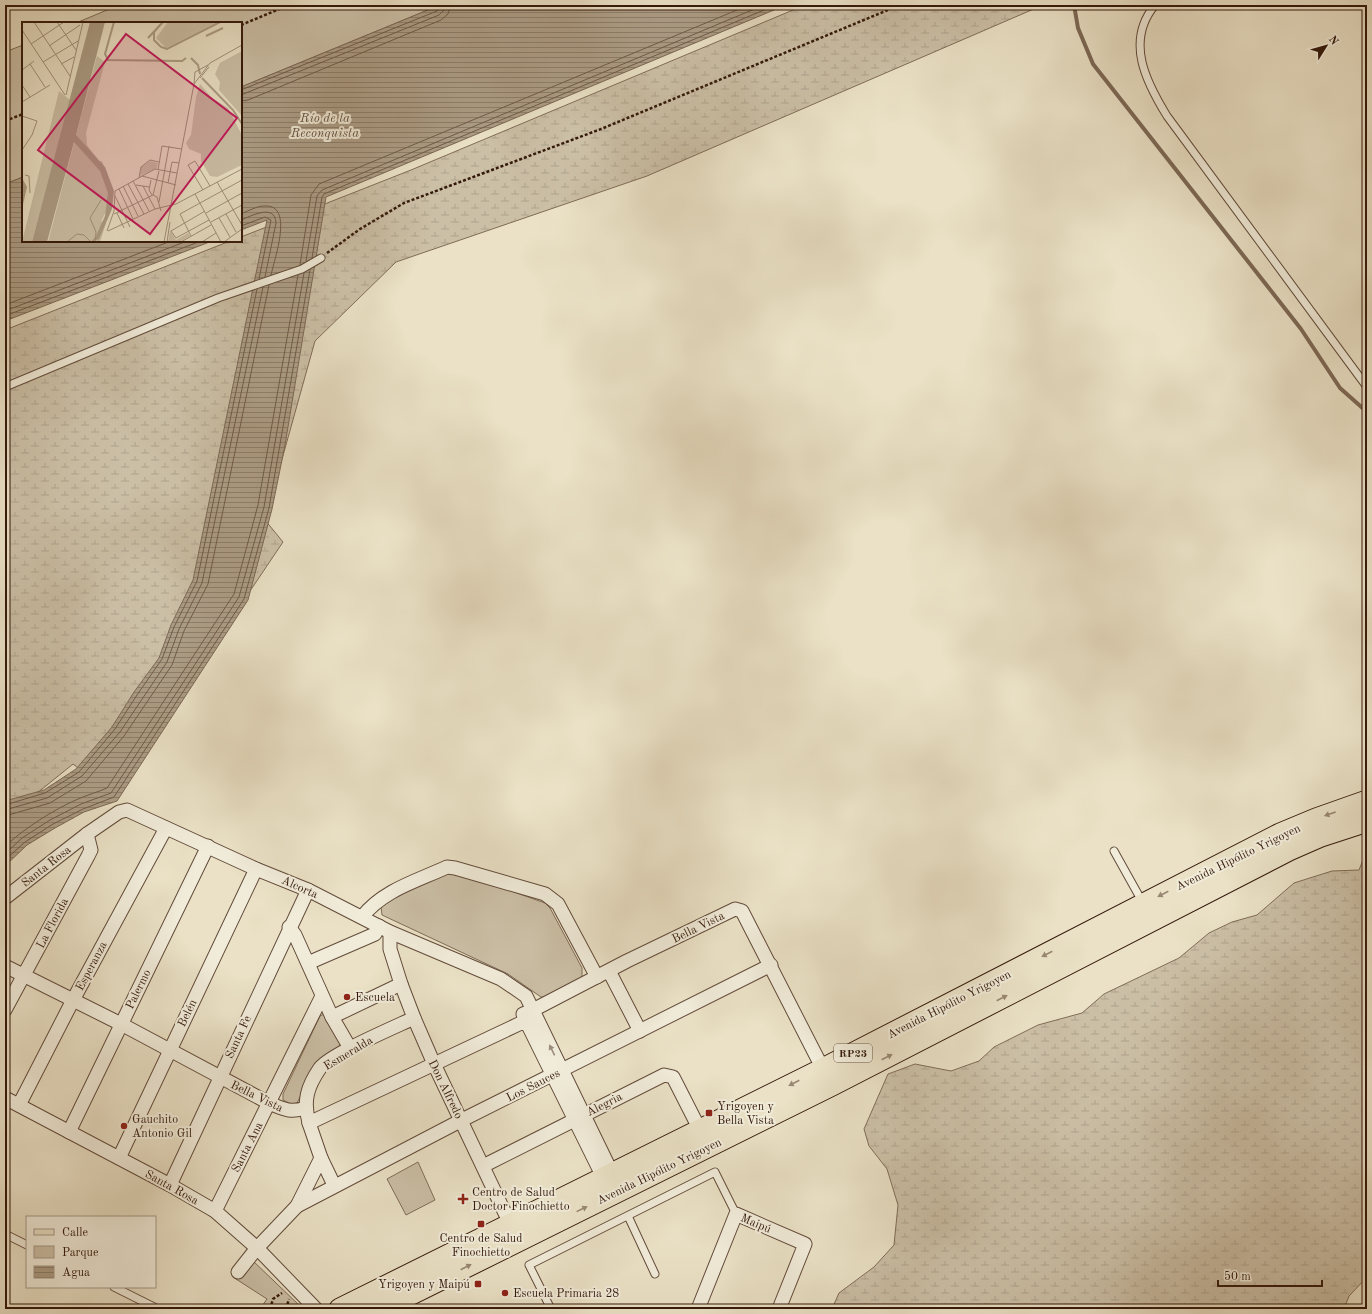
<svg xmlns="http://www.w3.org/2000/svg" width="1372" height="1314" font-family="'Old Standard TT',serif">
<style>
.green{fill:#cbbfa6;stroke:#806c58}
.wetland{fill:url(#wetland-marsh);stroke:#806c58}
.water{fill:url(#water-rules);stroke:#7c6855}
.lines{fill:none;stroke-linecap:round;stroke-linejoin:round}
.shore{stroke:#705b48;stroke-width:1}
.stream{stroke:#7c6855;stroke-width:4}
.lane-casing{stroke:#624b3a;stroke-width:9}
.street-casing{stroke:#624b3a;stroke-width:15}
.primary-casing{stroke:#34190b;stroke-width:23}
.path{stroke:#34190b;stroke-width:2.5;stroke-dasharray:3 2;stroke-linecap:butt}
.lane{stroke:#f1ecda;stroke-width:7}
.street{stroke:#f1ecda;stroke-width:13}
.primary{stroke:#eae1c6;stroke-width:21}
.oneway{fill:#988772}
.oneway2{fill:#9c8d7d}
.poi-dot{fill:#8f2418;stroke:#f1ecda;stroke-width:1.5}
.labels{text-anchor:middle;stroke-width:4;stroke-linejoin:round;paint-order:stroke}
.shield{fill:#f1ecda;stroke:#6d5849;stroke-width:1}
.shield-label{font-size:11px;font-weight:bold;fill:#34190b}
.street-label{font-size:12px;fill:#34190b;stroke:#f1ecda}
.poi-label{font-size:12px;fill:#34190b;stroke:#f1ecda;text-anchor:start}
.water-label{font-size:13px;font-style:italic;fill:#644e3c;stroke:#f1ecda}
.inset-river{fill:none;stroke:#ac9d86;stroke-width:2}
.inset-road{fill:none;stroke:#a1917b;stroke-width:1}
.view{fill:#c2185b;fill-opacity:0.15;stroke:#c2185b;stroke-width:2}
.inset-edge{fill:none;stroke:#34190b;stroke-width:2}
</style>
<defs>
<pattern id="wetland-marsh" width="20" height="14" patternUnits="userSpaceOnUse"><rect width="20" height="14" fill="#cbbfa6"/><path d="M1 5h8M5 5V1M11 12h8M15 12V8" fill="none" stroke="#afa48e"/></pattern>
<pattern id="water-rules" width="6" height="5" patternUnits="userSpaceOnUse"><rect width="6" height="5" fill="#ac9d86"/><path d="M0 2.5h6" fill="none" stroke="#8d7f6c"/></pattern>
</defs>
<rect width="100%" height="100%" fill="#eae1c6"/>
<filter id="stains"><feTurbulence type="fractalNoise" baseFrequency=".005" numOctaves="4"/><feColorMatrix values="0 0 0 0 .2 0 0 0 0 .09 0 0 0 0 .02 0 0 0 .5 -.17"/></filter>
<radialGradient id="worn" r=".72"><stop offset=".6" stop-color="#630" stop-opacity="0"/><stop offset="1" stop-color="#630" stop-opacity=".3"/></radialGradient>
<!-- green -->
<g class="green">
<polygon points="119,5 440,5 241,87 241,23 76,23"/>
<polygon points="23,45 23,177 5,184 5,52"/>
<polygon points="448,872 460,873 545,903 550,908 582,968 582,976 579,980 547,997 541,997 508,974 382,915 381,906 385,902"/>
<polygon points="324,1014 340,1044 339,1049 317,1063 297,1103 293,1105 283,1100 283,1094 320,1016"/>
<polygon points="418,1162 435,1200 406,1215 387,1179"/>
<polygon points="251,1259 300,1306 302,1309 260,1309 267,1299 236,1279"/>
</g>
<!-- wetland -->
<g class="wetland">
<polygon points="805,5 1043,5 647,176 396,262 315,341 265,520 283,542 112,796 73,764 26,802 5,832 5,330 230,241 241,241 241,237 411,170"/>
<polygon points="1367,858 1367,1277 1349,1296 1344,1309 832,1309 839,1293 874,1267 894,1245 898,1205 887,1169 869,1146 864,1129 888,1074 915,1064 951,1071 979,1061 994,1047 1038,1025 1082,1013 1104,994 1179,958 1209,933 1232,922 1257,915 1294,883 1332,871 1359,870 1363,860"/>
</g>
<!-- water -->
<g class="water">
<polygon points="440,5 786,5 326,197 285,445 272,509 248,600 117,801 84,812 55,828 27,845 5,866 5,801 44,790 76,769 112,727 134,692 159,658 171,625 193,580 267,220 241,230 241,87"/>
<polygon points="23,177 23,241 212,241 5,321 5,184"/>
</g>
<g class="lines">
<!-- shore -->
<g class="shore">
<polyline points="241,90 437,11 440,5"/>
<polyline points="241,95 439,15 443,11 445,5"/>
<polyline points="241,101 248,100 441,20 448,14 451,5"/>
<path d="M241 214C248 211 257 206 264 206 295 203 274 260 271 275"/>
<path d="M241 220C251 216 275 203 276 223L265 277"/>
<polyline points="241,226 265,217 271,220 259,279"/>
<polyline points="312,258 322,197 324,194 776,5"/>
<polyline points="306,261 317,196 322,190 764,5"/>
<polyline points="300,265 311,195 319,184 749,5"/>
<polyline points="5,305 171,241"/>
<polyline points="5,311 187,241"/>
<polyline points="5,316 201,241"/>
<polyline points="5,805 45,793 79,772 115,729 137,695 162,659 174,627 197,581 257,289"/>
<polyline points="5,810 47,798 82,776 120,732 167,662 179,629 202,583 263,287"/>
<polyline points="5,816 50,803 86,781 124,736 172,665 184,631 208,584 269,285"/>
<path d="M5 846C27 827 51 811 78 799 87 795 98 792 107 788L234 594 258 505 298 275"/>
<polyline points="5,854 22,838 50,820 81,804 111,793 239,597 264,507 304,273"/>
<polyline points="5,860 25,842 53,824 83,809 114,797 244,599 269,508 310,270"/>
</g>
<!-- stream -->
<polyline class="stream" points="1074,5 1078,28 1093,64 1301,329 1340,388 1367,412"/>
<defs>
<g id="lane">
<path d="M1155 5C1125 41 1146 82 1167 116L1367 387"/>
<polyline points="5,387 218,298 302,269 321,258"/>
<polyline points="1114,851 1143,903"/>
<polyline points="628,1216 655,1274"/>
<polyline points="5,1234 27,1245"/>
<polyline points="114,1287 154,1307 155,1309"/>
<polyline points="551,1309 529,1265 715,1172 736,1214"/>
</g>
<g id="street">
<polyline points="5,898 87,834 119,812 127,810 256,869 308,890 390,932 501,979 526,996 612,1173"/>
<path d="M362 917C383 890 417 881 447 867L455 868 545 894 558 904 597 977"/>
<polyline points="289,927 295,935 332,1017 350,1048"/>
<polyline points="390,932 390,949 401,984 414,1018 434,1064 513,1230"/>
<polyline points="308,963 375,934 379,926"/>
<path d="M5 966 121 1024 269 1103C283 1109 291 1113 305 1108"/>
<polyline points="609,971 640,1031"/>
<polyline points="5,1010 88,856 91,850 87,834"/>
<polyline points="523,1014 533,1010 627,961 735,909 742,911 826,1075"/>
<polyline points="332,1017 401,984"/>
<polyline points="524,1017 603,1177"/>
<path d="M414 1018C395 1027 331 1054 320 1068 307 1087 303 1101 309 1123L521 1023 528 1024"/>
<polyline points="5,1098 170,1185 215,1211 257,1248 316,1309"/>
<polyline points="19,1105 73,1000 166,828"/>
<polyline points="69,1132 208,846"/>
<polyline points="119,1158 256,869"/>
<polyline points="321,1158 334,1185"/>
<polyline points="483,1166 664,1075 673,1077 700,1130"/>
<polyline points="170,1185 308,890"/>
<polyline points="297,1206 462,1120 771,965"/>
<polyline points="215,1211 322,996"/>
<polyline points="238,1272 257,1248 297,1206 321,1158 309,1123"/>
<polyline points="698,1309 736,1214 805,1244 779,1309"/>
</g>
<g id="primary">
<polyline points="340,1309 823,1069 1280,834 1316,819 1367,801"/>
<polyline points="381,1309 832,1085 1289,850 1321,836 1367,821"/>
</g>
</defs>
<!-- lane casing -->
<use href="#lane" class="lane-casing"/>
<!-- street casing -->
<use href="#street" class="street-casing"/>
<!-- primary casing -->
<use href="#primary" class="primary-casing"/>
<!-- path -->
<g class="path">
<polyline points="241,25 289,5"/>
<polyline points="5,121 23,114"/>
<polyline points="327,253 360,229 404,203 601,129 900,5"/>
<polyline points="270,1309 273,1299 282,1293"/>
<polyline points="286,1309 289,1299"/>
</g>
<!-- lane -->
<use href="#lane" class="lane"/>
<!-- street -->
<use href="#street" class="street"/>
<!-- primary -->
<use href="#primary" class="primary"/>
</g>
<!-- one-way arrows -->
<defs><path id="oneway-solid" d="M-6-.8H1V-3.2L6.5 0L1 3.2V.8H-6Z"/></defs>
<g class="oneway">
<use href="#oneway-solid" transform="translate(1330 814) rotate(161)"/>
<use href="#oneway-solid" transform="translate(1163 894) rotate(153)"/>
<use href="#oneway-solid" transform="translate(1047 954) rotate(153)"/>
<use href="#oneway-solid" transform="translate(1002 998) rotate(-27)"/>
<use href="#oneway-solid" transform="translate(887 1057) rotate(-27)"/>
<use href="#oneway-solid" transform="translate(794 1083) rotate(153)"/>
<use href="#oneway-solid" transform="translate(582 1209) rotate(-26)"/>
<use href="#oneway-solid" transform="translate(466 1267) rotate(-27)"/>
</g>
<use class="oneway2" href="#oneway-solid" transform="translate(552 1050) rotate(-116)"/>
<!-- markers -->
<g class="poi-dot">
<circle cx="347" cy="997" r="4"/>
<rect x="705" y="1109" width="8" height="8" rx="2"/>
<circle cx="124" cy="1126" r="4"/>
<path d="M461 1193h4v4h4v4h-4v4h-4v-4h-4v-4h4z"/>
<rect x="477" y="1220" width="8" height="8" rx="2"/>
<rect x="474" y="1280" width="8" height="8" rx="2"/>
<circle cx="505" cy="1293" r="4"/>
</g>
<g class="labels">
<!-- shield labels -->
<rect class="shield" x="834" y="1044" width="38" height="18" rx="3"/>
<g class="shield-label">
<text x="853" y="1057">RP23</text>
</g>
<!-- street labels -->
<g class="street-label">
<text transform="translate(1238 857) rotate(-26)" y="4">Avenida Hipólito Yrigoyen</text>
<text transform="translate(46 866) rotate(-38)" y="4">Santa Rosa</text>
<text transform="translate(300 887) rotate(24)" y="4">Alcorta</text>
<text transform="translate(52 923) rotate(-62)" y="4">La Florida</text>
<text transform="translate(698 927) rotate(-26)" y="4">Bella Vista</text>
<text transform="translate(91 966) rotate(-62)" y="4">Esperanza</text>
<text transform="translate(138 989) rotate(-64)" y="4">Palermo</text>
<text transform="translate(949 1004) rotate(-27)" y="4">Avenida Hipólito Yrigoyen</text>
<text transform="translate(187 1013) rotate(-64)" y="4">Belén</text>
<text transform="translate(238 1037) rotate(-65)" y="4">Santa Fe</text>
<text transform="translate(348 1053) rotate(-31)" y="4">Esmeralda</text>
<text transform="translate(533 1085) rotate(-27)" y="4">Los Sauces</text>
<text transform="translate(446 1089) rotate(64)" y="4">Don Alfredo</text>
<text transform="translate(257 1096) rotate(26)" y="4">Bella Vista</text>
<text transform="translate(604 1104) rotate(-27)" y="4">Alegria</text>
<text transform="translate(247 1147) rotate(-63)" y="4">Santa Ana</text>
<text transform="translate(659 1171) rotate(-26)" y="4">Avenida Hipólito Yrigoyen</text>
<text transform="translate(172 1187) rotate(29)" y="4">Santa Rosa</text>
<text transform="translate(756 1223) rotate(23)" y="4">Maipú</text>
</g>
<!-- poi labels -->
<g class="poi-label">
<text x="355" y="1001">Escuela</text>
<text x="717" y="1110">Yrigoyen y<tspan x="717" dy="14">Bella Vista</tspan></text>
<text x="132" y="1123">Gauchito<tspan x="132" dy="14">Antonio Gil</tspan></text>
<text x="472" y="1196">Centro de Salud<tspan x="472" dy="14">Doctor Finochietto</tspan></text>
<text x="481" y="1242" text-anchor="middle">Centro de Salud<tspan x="481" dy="14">Finochietto</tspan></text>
<text x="470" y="1288" text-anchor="end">Yrigoyen y Maipú</text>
<text x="513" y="1297">Escuela Primaria 28</text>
</g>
<!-- water labels -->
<g class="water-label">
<text x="325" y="122">Río de la<tspan x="325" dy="15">Reconquista</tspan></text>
</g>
</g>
<!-- overview -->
<g transform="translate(22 22)">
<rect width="220" height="220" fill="#eae1c6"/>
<path d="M146 0H195L144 26 134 16ZM37 69 48 78 47 84 10 220H0ZM128 139 136 141 135 146 118 154 119 145ZM148 208 154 218 166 211 168 214 158 220H146Z" fill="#cbbfa6"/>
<path d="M220 29V94L197 68 198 60 193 52 198 41ZM75 34 83 40 64 111 65 123 77 139H80L91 169 86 171V186L79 199 84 201 78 220H26ZM178 62 190 76 206 86 220 113V143L195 155 188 154 179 139V132L167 127 164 121 169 113 174 75Z" fill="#cbbfa6"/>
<path d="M68 0H83L54 113 83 145 92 169 90 187 77 217 69 220 74 214 83 194 86 171 78 149 52 120 25 220H10ZM0 156 5 165 0 187Z" fill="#ac9d86"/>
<path class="inset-river" d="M92 0 83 32 86 38 160 39 164 36M138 3 132 10V18L139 25 145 27 198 0M184 14 201 6M126 16 141 0M169 36 176 43 178 52M180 56 211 88 220 102"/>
<path class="inset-road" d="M12 0 48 54M35 0 54 28M0 8 43 73M9 22 42 0M27 24 58 3M21 40 56 19M8 42 23 65M39 42 52 35M0 48 12 39M178 56 187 45M172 62 173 50 186 43M0 63 8 75M44 73 61 0M0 80 28 63M0 94 15 99 10 113 0 128M136 148 140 124 160 127M3 153 7 154 8 171M120 154 154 163M117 156 119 145 128 138 137 140M129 158 127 168 130 173M111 159 127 189M195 160 220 203M146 161 150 140 157 141M106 162 122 192M114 163 127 165M101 164 116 194M121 164 133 187M97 167 111 197M181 168 166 143 173 139 188 164M173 172 199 220M131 173 135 175 139 189M93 174 108 205M137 180 147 124M183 189 149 209 154 216 187 198M95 191 102 206M184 191 220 171M92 192 131 173 137 149M204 192 214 210M197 196 208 215M189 200 220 183M85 209 92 189 93 169 133 147 155 151M86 209 133 187 154 182 220 147M169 214 158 192 220 158M45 220 55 212 62 213 69 220M73 220 74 210 68 196 79 178M142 220 172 62 188 41 220 23M145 220 148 200M159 220 189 203M180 220 194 211M202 220 220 207"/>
<path class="view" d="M104 12 215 96 128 212 16 128Z"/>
<rect width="220" height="220" class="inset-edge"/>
</g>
<!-- margin -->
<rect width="1372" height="1314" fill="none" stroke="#eae1c6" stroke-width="20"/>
<rect x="6" y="6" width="1360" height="1302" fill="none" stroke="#34190b" stroke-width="2"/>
<rect x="10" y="10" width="1352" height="1294" fill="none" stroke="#34190b"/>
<!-- legend -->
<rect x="26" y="1216" width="130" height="72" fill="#f1ecda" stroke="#a59887"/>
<rect x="34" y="1229" width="20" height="6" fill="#eae1c6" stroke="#a59887"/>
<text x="62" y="1236" font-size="12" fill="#34190b">Calle</text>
<rect x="34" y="1246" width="20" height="12" fill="#cbbfa6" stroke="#a59887"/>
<text x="62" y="1256" font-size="12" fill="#34190b">Parque</text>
<rect x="34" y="1266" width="20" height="12" fill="url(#water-rules)" stroke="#a59887"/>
<text x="62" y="1276" font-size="12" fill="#34190b">Agua</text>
<!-- north arrow -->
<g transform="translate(1326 46) rotate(53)" stroke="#f1ecda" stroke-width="3" paint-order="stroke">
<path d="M0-3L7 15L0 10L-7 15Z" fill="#34190b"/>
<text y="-6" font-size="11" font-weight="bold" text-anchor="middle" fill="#34190b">N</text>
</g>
<!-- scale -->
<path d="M1218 1280v6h104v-6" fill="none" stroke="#34190b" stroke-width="2"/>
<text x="1224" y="1280" font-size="12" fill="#34190b" stroke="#f1ecda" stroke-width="3" paint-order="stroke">50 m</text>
<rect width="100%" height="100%" filter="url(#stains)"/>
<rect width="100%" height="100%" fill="url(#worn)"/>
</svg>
